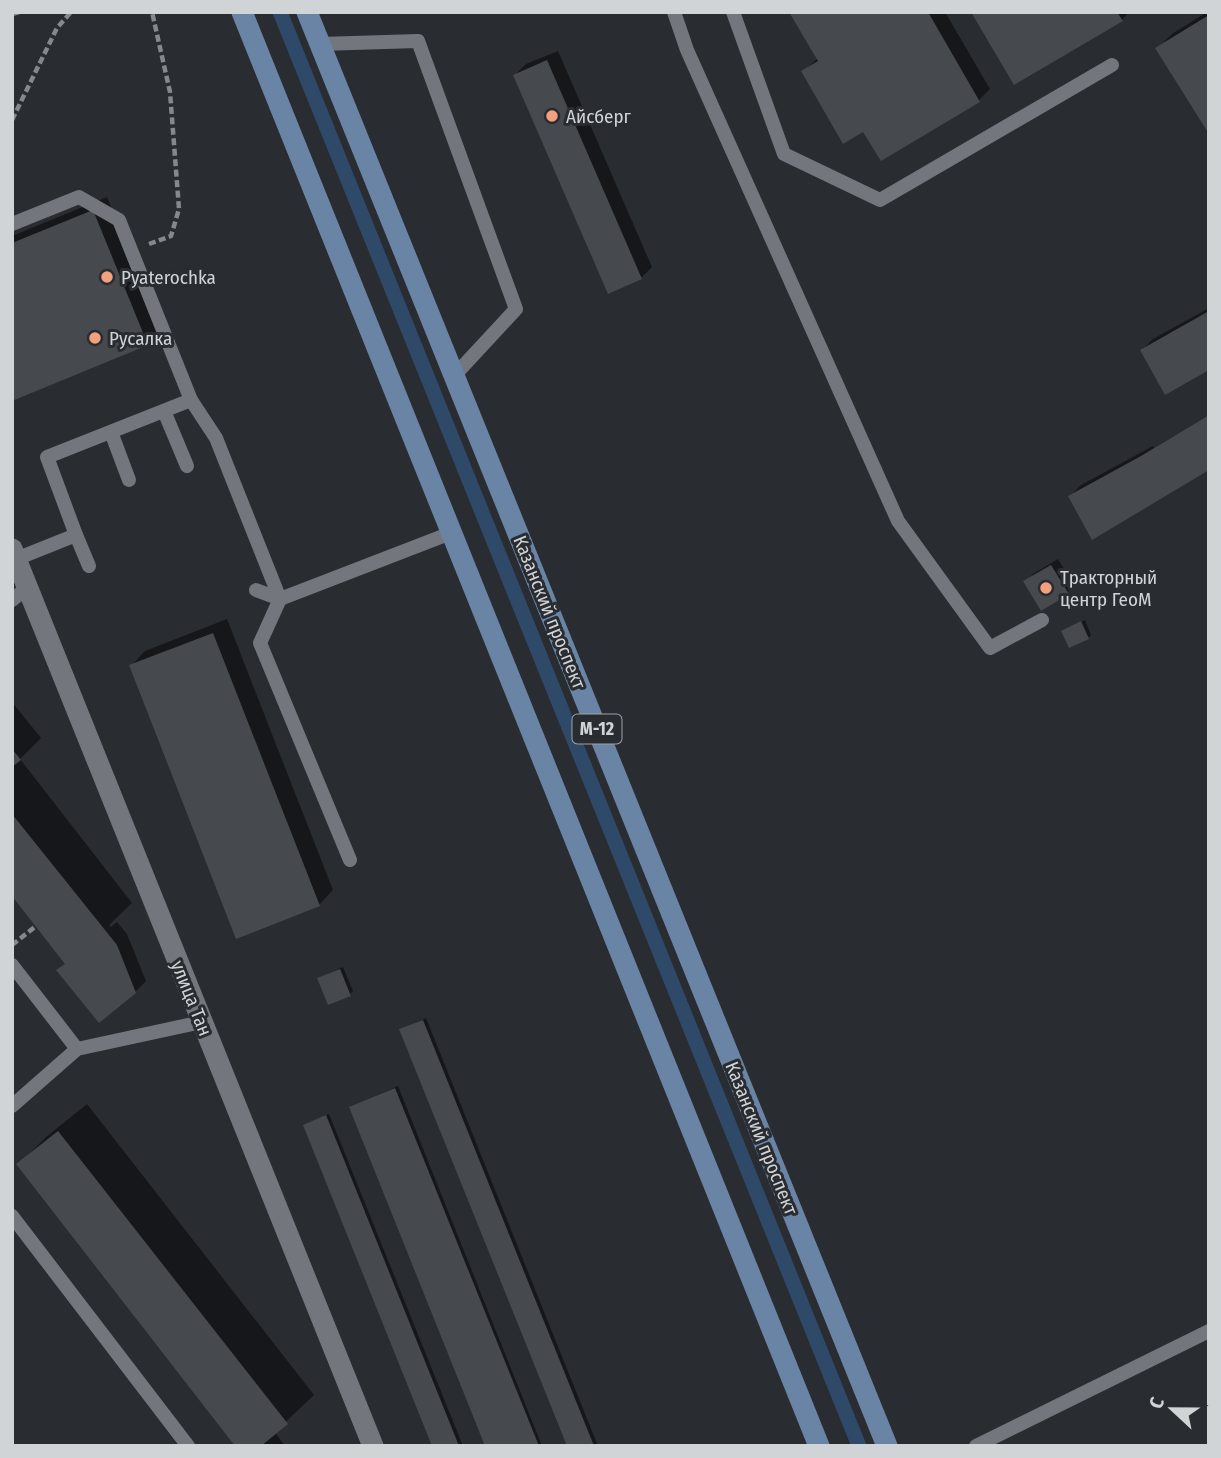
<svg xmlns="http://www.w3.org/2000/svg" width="1221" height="1458" font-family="'Fira Sans Condensed',sans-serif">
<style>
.green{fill:#2f4969}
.shadow{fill:#0007}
.building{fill:#464a4f}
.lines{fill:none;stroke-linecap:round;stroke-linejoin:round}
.path{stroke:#85888c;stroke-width:4.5;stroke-dasharray:7 3.5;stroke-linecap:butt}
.lane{stroke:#73777d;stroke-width:14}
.street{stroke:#73777d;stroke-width:21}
.primary{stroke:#6a84a6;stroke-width:21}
.poi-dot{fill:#f1a17d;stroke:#292c31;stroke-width:2.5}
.labels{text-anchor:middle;stroke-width:6;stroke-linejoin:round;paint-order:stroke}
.shield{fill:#292c31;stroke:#9fa2a5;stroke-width:2}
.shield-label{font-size:18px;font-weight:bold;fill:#d1d4d7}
.poi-label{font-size:19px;fill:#d1d4d7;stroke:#292c31;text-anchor:start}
.street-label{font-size:19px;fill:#d1d4d7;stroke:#292c31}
</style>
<rect width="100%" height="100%" fill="#292c31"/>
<!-- green -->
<polygon class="green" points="272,12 288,12 867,1446 851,1446"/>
<!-- shadow -->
<g class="shadow">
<polygon points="791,12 945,12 990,89 979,100 881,158 864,129 803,72 818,58"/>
<polygon points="973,12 1129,12 1122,20"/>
<polygon points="1207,12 1209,12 1209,131 1158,48 1172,34"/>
<polygon points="558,51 652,267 641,278 515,75 526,64"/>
<polygon points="107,197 161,329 147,344 12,397 12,236"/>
<polygon points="1209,308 1209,368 1142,350 1153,339"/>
<polygon points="1209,415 1209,468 1070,496 1081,485 1153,446 1154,448"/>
<polygon points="1058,559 1074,586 1067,593 1026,581 1033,574"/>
<polygon points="227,619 333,890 319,905 131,666 145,651"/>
<polygon points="1085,620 1091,635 1088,638 1063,631"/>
<polygon points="12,702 41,738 20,759 132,903 109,925 111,927 117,922 127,934 146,981 135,992 59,970 66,963 12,894"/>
<polygon points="343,967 353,991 350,994 319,978"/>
<polygon points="426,1018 598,1446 569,1446 401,1030"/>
<polygon points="398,1086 542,1446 487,1446 351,1107"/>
<polygon points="87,1104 314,1395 275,1432 285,1446 238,1446 18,1165 46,1137"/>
<polygon points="329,1114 463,1446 434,1446 305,1125"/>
</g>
<!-- building -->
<g class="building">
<polygon points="789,12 928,12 980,102 881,161 863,132 843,144 801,71 818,61"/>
<polygon points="971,12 1117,12 1123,21 1014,85"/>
<polygon points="1209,15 1209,134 1155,48"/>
<polygon points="547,60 642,279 608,294 513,75"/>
<polygon points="93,210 148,345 12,401 12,243"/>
<polygon points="1209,311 1209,370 1165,395 1140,350"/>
<polygon points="1209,415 1209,470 1092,540 1068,496 1141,456"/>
<polygon points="1051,565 1069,594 1041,611 1023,581"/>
<polygon points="1081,621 1089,639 1069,648 1061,631"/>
<polygon points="213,633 320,906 236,939 129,665"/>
<polygon points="12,749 21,760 12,767"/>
<polygon points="12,814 117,945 136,993 99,1023 56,970 65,964 12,896"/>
<polygon points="340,969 351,996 328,1005 317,978"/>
<polygon points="423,1020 594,1446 567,1446 399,1029"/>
<polygon points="395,1088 539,1446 485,1446 349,1107"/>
<polygon points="326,1115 459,1446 432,1446 303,1125"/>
<polygon points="58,1131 288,1424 261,1446 235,1446 16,1164"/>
</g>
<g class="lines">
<!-- path -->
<g class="path">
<polyline points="12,14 20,12"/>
<polyline points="12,120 57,28 71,12"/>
<polyline points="149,244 171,236 179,209 170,92 152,12"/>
<polyline points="12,945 36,926"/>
</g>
<!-- lane -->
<g class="lane">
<polyline points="674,12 687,50 898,521 990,648 1042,620"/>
<polyline points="733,12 784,154 880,200 1112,65"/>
<polyline points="320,44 418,41 516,309 454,376"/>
<polyline points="12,224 79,197 119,220 191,400 47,457 76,535 16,559"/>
<polyline points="191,400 216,438 280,599 451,533"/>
<polyline points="164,411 187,466"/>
<polyline points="111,432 129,480"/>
<polyline points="76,535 89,566"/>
<polyline points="256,590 280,599 260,643 350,860"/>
<polyline points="12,600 28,587"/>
<polyline points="12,965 77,1049"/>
<polyline points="12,1106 77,1049 202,1022"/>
<polyline points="12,1216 188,1446"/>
<polyline points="976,1446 1209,1331"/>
</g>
<!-- street -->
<polyline class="street" points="12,549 373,1446"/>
<!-- primary -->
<g class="primary">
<polyline points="242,12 819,1446"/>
<polyline points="307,12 887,1446"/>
</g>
</g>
<!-- markers -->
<g class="poi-dot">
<circle cx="552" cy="116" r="7"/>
<circle cx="107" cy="277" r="7"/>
<circle cx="95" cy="338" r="7"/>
<circle cx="1046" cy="588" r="7"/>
</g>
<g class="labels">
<!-- shield labels -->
<rect class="shield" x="572.5" y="714.5" width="49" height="29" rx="5"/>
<g class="shield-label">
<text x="597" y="735">М-12</text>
</g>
<!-- poi labels -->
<g class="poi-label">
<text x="566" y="123">Айсберг</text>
<text x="121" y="284">Pyaterochka</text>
<text x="109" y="345">Русалка</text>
<text x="1060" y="584">Тракторный<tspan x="1060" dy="22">центр ГеоМ</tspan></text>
</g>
<!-- street labels -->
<g class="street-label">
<text transform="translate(550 612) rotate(68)" y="7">Казанский проспект</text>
<text transform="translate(192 998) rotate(68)" y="7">улица Тан</text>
<text transform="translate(762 1138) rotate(68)" y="7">Казанский проспект</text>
</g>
</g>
<!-- border -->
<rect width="1221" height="1458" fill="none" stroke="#d1d4d7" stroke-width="28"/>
<!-- north arrow -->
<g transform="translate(1172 1409) rotate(292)" stroke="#292c31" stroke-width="5" paint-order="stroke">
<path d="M0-5L12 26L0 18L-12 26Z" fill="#d1d4d7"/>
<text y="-10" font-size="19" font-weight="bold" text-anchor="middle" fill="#d1d4d7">С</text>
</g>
</svg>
